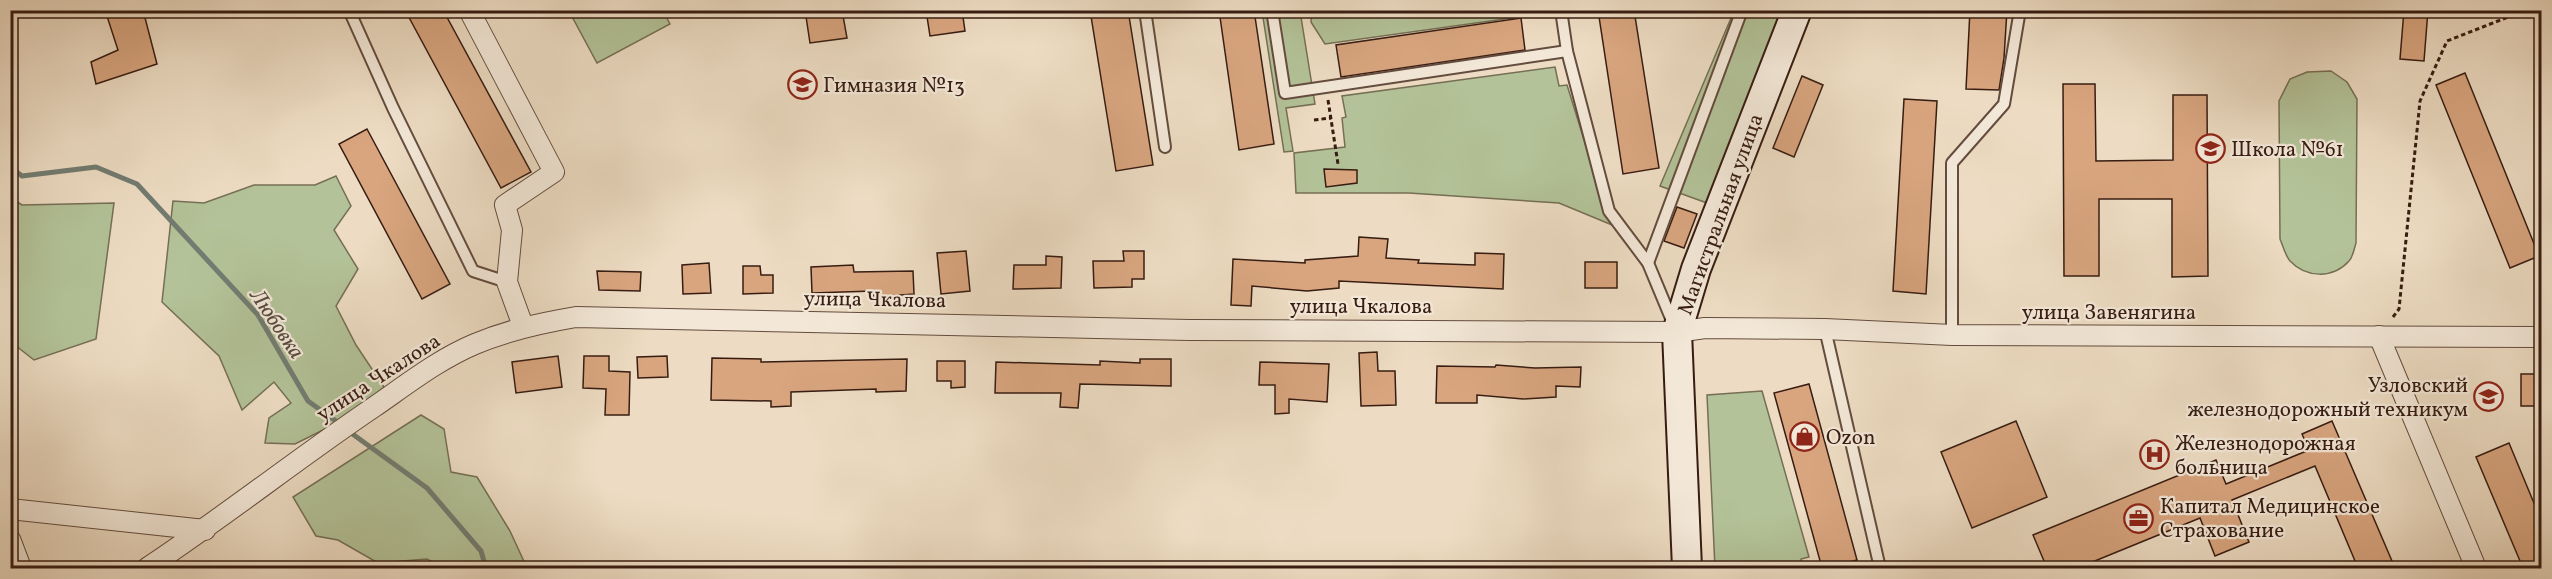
<svg xmlns="http://www.w3.org/2000/svg" width="2552" height="579" font-family="Vollkorn,serif">
<style>
.green{fill:#b3c298;stroke:#756f55;stroke-width:1.5}
.lines{fill:none;stroke-linecap:round;stroke-linejoin:round}
.stream{stroke:#727c71;stroke-width:5}
.building{fill:#d8a57f;stroke:#371c12;stroke-width:1.5}
.lane-casing{stroke:#644c3e;stroke-width:14}
.street-casing{stroke:#644c3e;stroke-width:22}
.secondary-casing{stroke:#371c12;stroke-width:32}
.path{stroke:#371c12;stroke-width:3;stroke-dasharray:4.5 3;stroke-linecap:butt}
.lane{stroke:#f3e8d8;stroke-width:10}
.street{stroke:#f3e8d8;stroke-width:20}
.secondary{stroke:#f3e8d8;stroke-width:28}
.labels{text-anchor:middle;stroke-width:4.5;stroke-linejoin:round;paint-order:stroke}
.poi-label{font-size:21px;fill:#371c12;stroke:#f3e8d8;text-anchor:start}
.street-label{font-size:21px;fill:#371c12;stroke:#f3e8d8}
.water-label{font-size:22px;font-style:italic;fill:#554c41;stroke:#f3e8d8}
</style>
<rect width="100%" height="100%" fill="#eddcc3"/>
<filter id="stains"><feTurbulence type="fractalNoise" baseFrequency=".00333" numOctaves="4"/><feColorMatrix values="0 0 0 0 .2 0 0 0 0 .09 0 0 0 0 .02 0 0 0 .5 -.17"/></filter>
<radialGradient id="worn" r=".72"><stop offset=".6" stop-color="#630" stop-opacity="0"/><stop offset="1" stop-color="#630" stop-opacity=".3"/></radialGradient>
<!-- green -->
<g class="green">
<polygon points="569,11 663,11 670,24 597,63"/>
<polygon points="1262,11 1300,11 1315,104 1286,108 1293,151 1284,152"/>
<polygon points="1312,11 1554,10 1555,12 1325,44 1311,22"/>
<polygon points="1734,11 1781,11 1707,203 1660,186"/>
<polygon points="1555,67 1559,86 1567,85 1600,191 1617,227 1559,203 1409,193 1296,193 1294,153 1345,147 1342,118 1346,117 1342,96"/>
<path d="M2331 71 2347 82 2357 99 2356 243C2354 249 2353 257 2349 261 2333 279 2306 278 2290 261 2285 255 2283 246 2280 239L2279 101 2290 79 2307 72Z"/>
<polygon points="336,176 351,206 334,230 358,269 336,306 356,345 384,387 347,418 295,444 265,443 269,418 291,403 274,382 242,410 219,356 162,302 173,201 204,203 254,185 315,185"/>
<polygon points="11,198 22,205 114,203 96,339 34,360 11,342"/>
<polygon points="1762,391 1809,557 1801,559 1802,568 1715,568 1707,395"/>
<polygon points="421,415 444,429 451,472 477,477 510,531 527,568 444,568 427,559 378,563 338,540 316,536 293,497"/>
</g>
<g class="lines">
<!-- stream -->
<g class="stream">
<polyline points="10,167 22,176 96,167 137,184 258,315 308,401 340,424"/>
<polyline points="347,430 427,488 481,551 486,568"/>
</g>
</g>
<!-- building -->
<g class="building">
<polygon points="105,10 143,10 157,64 96,84 91,62 118,50"/>
<polygon points="405,10 443,10 531,172 501,188"/>
<polygon points="805,10 842,10 847,38 810,43"/>
<polygon points="926,10 962,10 965,31 930,36"/>
<polygon points="1090,10 1128,10 1153,165 1116,171"/>
<polygon points="1219,10 1254,10 1274,144 1239,150"/>
<polygon points="1598,10 1634,10 1659,168 1623,174"/>
<polygon points="1970,10 2007,10 2004,58 1999,90 1966,89"/>
<polygon points="2404,10 2428,10 2424,61 2400,59"/>
<polygon points="1521,18 1525,50 1341,77 1336,45"/>
<polygon points="2465,73 2539,256 2510,268 2436,85"/>
<polygon points="1802,76 1823,85 1794,157 1773,148"/>
<polygon points="2063,84 2095,84 2096,161 2173,160 2173,95 2207,95 2208,276 2172,277 2172,199 2099,199 2099,276 2064,276"/>
<polygon points="1904,99 1937,101 1926,294 1893,291"/>
<polygon points="367,129 450,284 422,299 339,144"/>
<polygon points="1324,169 1357,170 1357,183 1326,187"/>
<polygon points="1677,207 1697,214 1684,248 1664,241"/>
<polygon points="1359,237 1388,239 1386,258 1419,260 1418,263 1475,265 1475,253 1504,254 1503,289 1339,281 1339,288 1307,291 1252,286 1251,306 1231,305 1233,259 1305,263 1305,260 1358,256"/>
<polygon points="966,251 970,291 941,294 937,253"/>
<polygon points="1123,251 1144,251 1144,279 1132,279 1132,287 1094,288 1093,261 1124,261"/>
<polygon points="1046,256 1062,257 1061,288 1013,289 1014,265 1046,265"/>
<rect x="1585" y="262" width="32" height="26"/>
<polygon points="709,263 711,293 683,294 682,265"/>
<polygon points="853,265 854,272 913,271 914,294 874,297 873,291 812,293 811,267"/>
<polygon points="743,266 760,266 761,275 773,275 773,293 743,294"/>
<polygon points="597,271 641,272 640,291 599,290"/>
<polygon points="1377,352 1378,371 1395,371 1396,405 1361,406 1359,353"/>
<polygon points="558,356 562,387 516,393 512,362"/>
<polygon points="584,356 609,356 609,371 630,372 629,415 605,415 606,389 583,388"/>
<polygon points="667,356 668,377 638,378 637,357"/>
<polygon points="712,358 761,359 761,362 907,359 906,391 876,392 876,389 791,392 791,406 771,407 771,401 711,400"/>
<polygon points="1140,359 1171,359 1171,386 1080,384 1078,408 1060,407 1061,393 995,393 996,362 1100,365 1100,361 1140,363"/>
<polygon points="937,361 965,361 965,387 951,388 951,381 937,381"/>
<polygon points="1260,362 1329,364 1327,402 1289,399 1289,413 1275,414 1275,385 1259,385"/>
<polygon points="1496,365 1535,368 1581,367 1580,387 1556,386 1556,397 1523,399 1477,395 1477,403 1436,403 1437,366 1495,367"/>
<rect x="2521" y="374" width="20" height="32"/>
<polygon points="1809,384 1857,560 1826,568 1822,568 1774,393"/>
<polygon points="2016,421 2047,497 1972,528 1941,452"/>
<polygon points="2332,421 2395,568 2358,568 2315,466 2232,500 2249,542 2215,556 2200,518 2085,565 2086,568 2047,568 2033,535 2216,460 2226,484 2309,450 2302,434"/>
<polygon points="2509,443 2541,520 2541,566 2536,568 2523,568 2476,457"/>
</g>
<g class="lines">
<defs>
<g id="lane">
<polyline points="349,10 393,108 473,271 507,282"/>
<polyline points="1145,10 1165,147"/>
<polyline points="1272,10 1285,93 1567,51"/>
<polyline points="1561,10 1567,51 1609,211 1648,263 1673,323"/>
<polyline points="1648,263 1742,10"/>
<polyline points="1825,329 1880,568"/>
<polyline points="1952,335 1952,163 2004,104 2020,10"/>
</g>
<g id="street">
<polyline points="469,10 554,172 505,205 512,230 507,282 523,326"/>
<polyline points="2379,336 2476,568"/>
<polyline points="10,509 205,530"/>
<polyline points="10,539 21,568"/>
<path d="M147 568C224 517 297 459 374 407 406 385 439 359 475 344 508 330 541 323 576 317L1189 330 1677 332 1705 328 1825 329 1952 335 2542 337"/>
</g>
<polyline id="secondary" points="1687,568 1677,332 1696,269 1797,10"/>
</defs>
<!-- lane casing -->
<use href="#lane" class="lane-casing"/>
<!-- street casing -->
<use href="#street" class="street-casing"/>
<!-- secondary casing -->
<use href="#secondary" class="secondary-casing"/>
<!-- path -->
<g class="path">
<polyline points="1328,100 1338,164"/>
<polyline points="1314,120 1331,118"/>
<polyline points="2393,317 2399,309 2420,101 2447,41 2526,10"/>
</g>
<!-- lane -->
<use href="#lane" class="lane"/>
<!-- street -->
<use href="#street" class="street"/>
<!-- secondary -->
<use href="#secondary" class="secondary"/>
</g>
<!-- icons -->
<defs>
<symbol id="school-ring" viewBox="-11 -11 22 22"><circle r="9.5" fill="#f3e8d8" stroke="#8f2418" stroke-width="1.5"/><path d="M0-5L7-2L0 1L-7-2ZM-4 1L0 2.5L4 1V4Q0 6-4 4Z" fill="#8f2418"/></symbol>
<symbol id="university-ring" viewBox="-11 -11 22 22"><circle r="9.5" fill="#f3e8d8" stroke="#8f2418" stroke-width="1.5"/><path d="M0-5L7-2L0 1L-7-2ZM-4 1L0 2.5L4 1V4Q0 6-4 4Z" fill="#8f2418"/></symbol>
<symbol id="shop-ring" viewBox="-11 -11 22 22"><circle r="9.5" fill="#f3e8d8" stroke="#8f2418" stroke-width="1.5"/><path d="M-5-2.5h2.3a2.7 3.5 0 0 1 5.4 0H5L5.5 6h-11ZM-1.5-2.5h3a1.5 2.3 0 0 0-3 0Z" fill="#8f2418"/></symbol>
<symbol id="hospital-ring" viewBox="-11 -11 22 22"><circle r="9.5" fill="#f3e8d8" stroke="#8f2418" stroke-width="1.5"/><path d="M-5-5h3v3.5h4V-5h3V5h-3V1.5h-4V5h-3Z" fill="#8f2418"/></symbol>
<symbol id="office-ring" viewBox="-11 -11 22 22"><circle r="9.5" fill="#f3e8d8" stroke="#8f2418" stroke-width="1.5"/><path d="M-6-3h4V-5.5h4V-3h4V5H-6ZM-1-4.5V-3h2v-1.5ZM-6 0V1H6V0Z" fill="#8f2418"/></symbol>
</defs>
<g fill-rule="evenodd">
<use href="#school-ring" x="786" y="68" width="33" height="33"/>
<use href="#school-ring" x="2194" y="132" width="33" height="33"/>
<use href="#university-ring" x="2472" y="380" width="33" height="33"/>
<use href="#shop-ring" x="1788" y="420" width="33" height="33"/>
<use href="#hospital-ring" x="2138" y="438" width="33" height="33"/>
<use href="#office-ring" x="2122" y="502" width="33" height="33"/>
</g>
<g class="labels">
<!-- poi labels -->
<g class="poi-label">
<text x="823" y="92">Гимназия №13</text>
<text x="2231" y="156">Школа №61</text>
<text x="2468" y="392" text-anchor="end">Узловский<tspan x="2468" dy="24">железнодорожный техникум</tspan></text>
<text x="1826" y="444">Ozon</text>
<text x="2175" y="450">Железнодорожная<tspan x="2175" dy="24">больница</tspan></text>
<text x="2160" y="513">Капитал Медицинское<tspan x="2160" dy="24">Страхование</tspan></text>
</g>
<!-- street labels -->
<g class="street-label">
<text transform="translate(1720 214) rotate(-70)" y="7">Магистральная улица</text>
<text transform="translate(875 299) rotate(1)" y="7">улица Чкалова</text>
<text x="1361" y="313">улица Чкалова</text>
<text x="2109" y="319">улица Завенягина</text>
<text transform="translate(378 377) rotate(-33)" y="7">улица Чкалова</text>
</g>
<!-- water labels -->
<g class="water-label">
<text transform="translate(278 323) rotate(56)" y="8">Любовка</text>
</g>
</g>
<!-- margin -->
<rect width="2552" height="579" fill="none" stroke="#eddcc3" stroke-width="36"/>
<rect x="12" y="12" width="2528" height="555" fill="none" stroke="#371c12" stroke-width="3"/>
<rect x="18" y="18" width="2516" height="543" fill="none" stroke="#371c12" stroke-width="1.5"/>
<rect width="100%" height="100%" filter="url(#stains)"/>
<rect width="100%" height="100%" fill="url(#worn)"/>
</svg>
